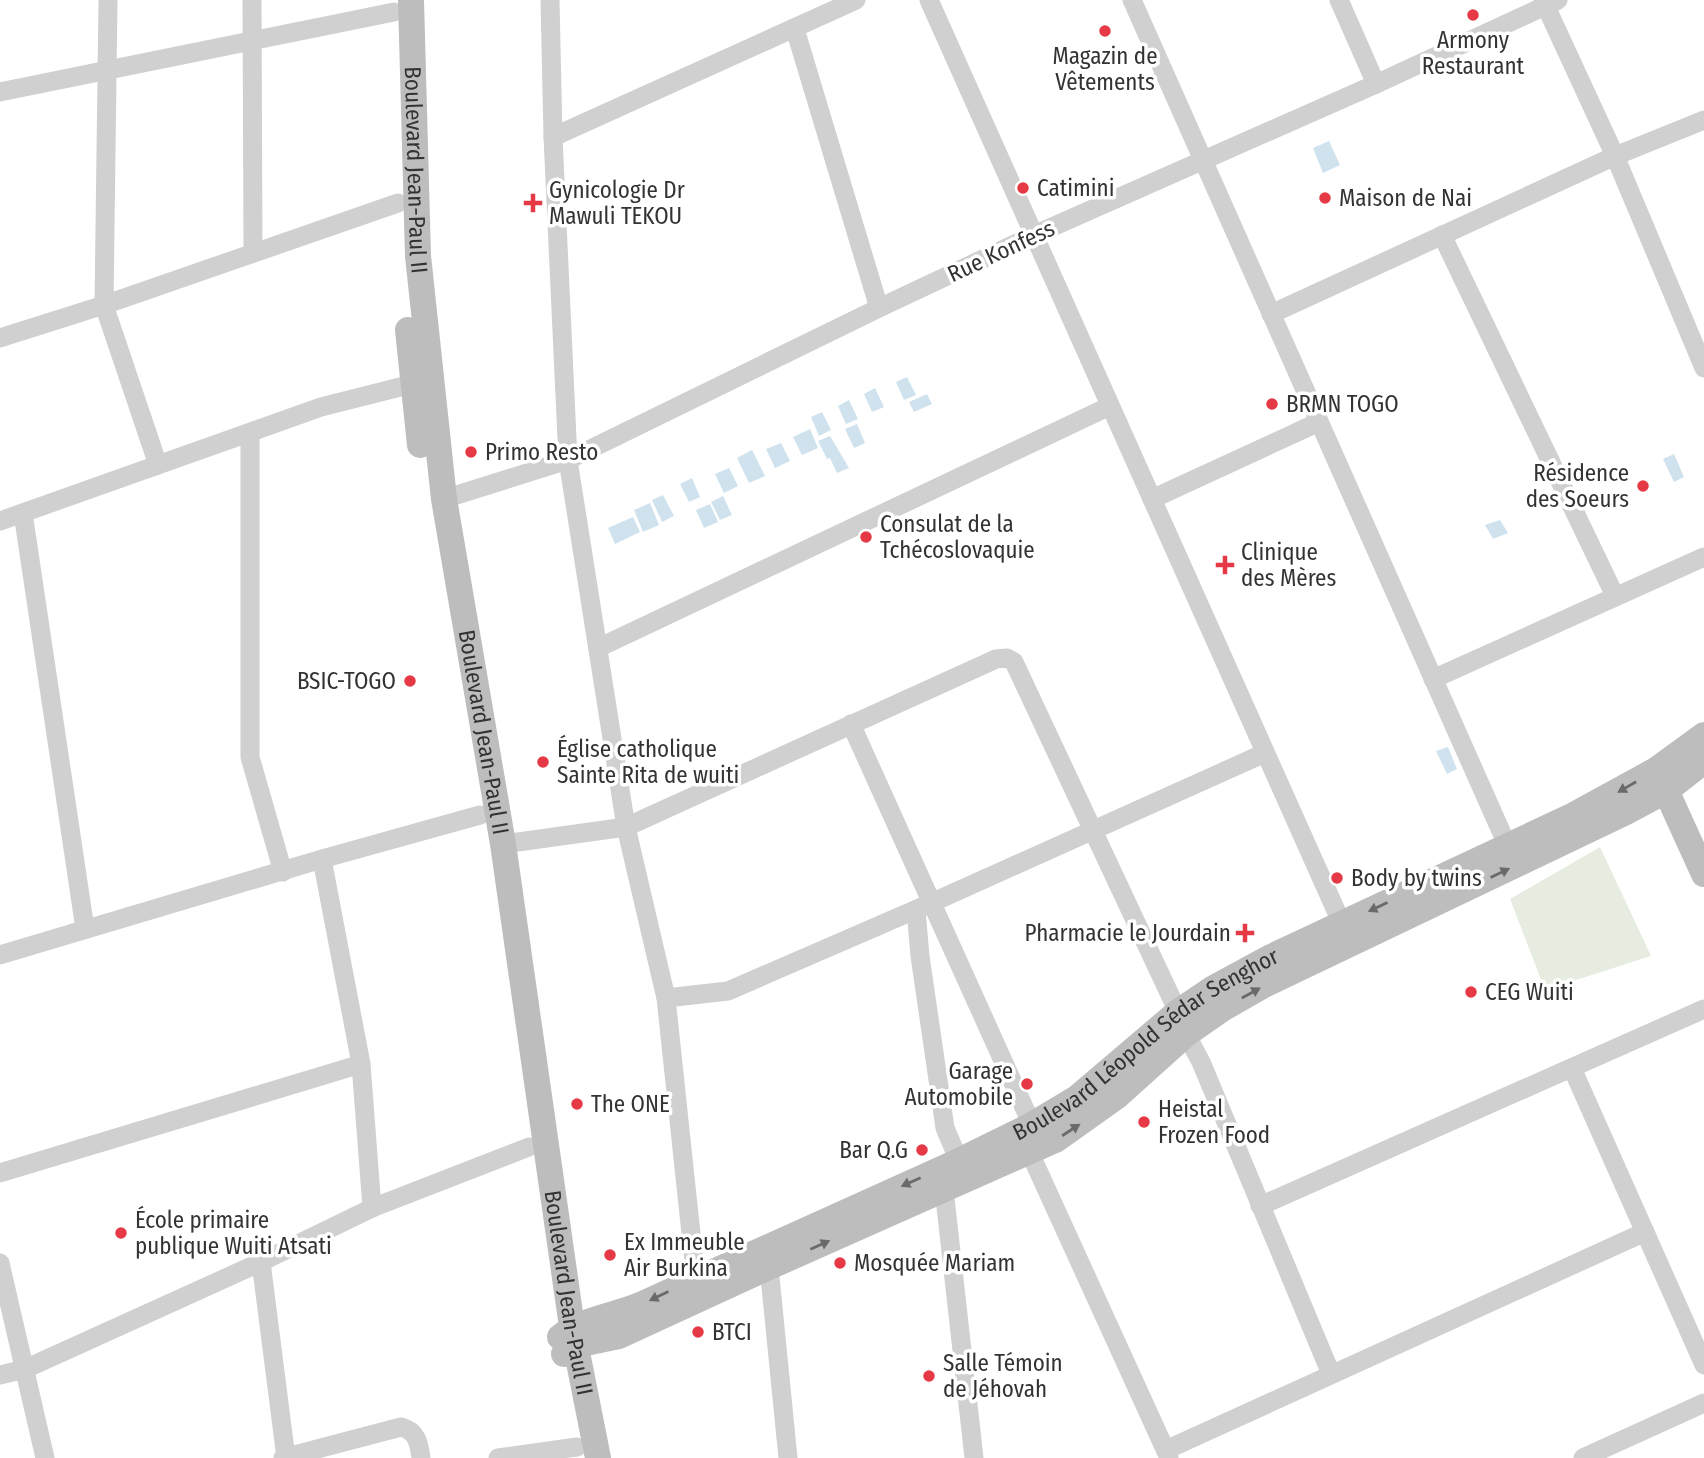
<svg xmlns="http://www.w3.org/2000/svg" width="1704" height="1458" font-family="'Fira Sans Condensed',sans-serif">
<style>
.green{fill:#e6ecdf}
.water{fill:#cfe2ee}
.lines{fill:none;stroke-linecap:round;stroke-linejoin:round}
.street{stroke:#d0d0d0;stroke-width:19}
.secondary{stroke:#bdbdbd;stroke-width:26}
.oneway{fill:#6a6a6a}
.poi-dot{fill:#e63946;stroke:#fff;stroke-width:2.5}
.labels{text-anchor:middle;stroke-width:7;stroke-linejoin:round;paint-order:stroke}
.poi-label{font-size:23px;fill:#333;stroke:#fff;text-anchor:start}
.street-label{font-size:23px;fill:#333;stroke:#fff}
</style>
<rect width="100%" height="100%" fill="#fff"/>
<!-- green -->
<polygon class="green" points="1600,847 1651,956 1545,990 1510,899"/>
<!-- water -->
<g class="water">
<polygon points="1329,141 1340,165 1323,173 1313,148"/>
<polygon points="907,377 916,395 904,400 896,382"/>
<polygon points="875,388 884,407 872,412 864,394"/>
<polygon points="927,394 932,404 914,412 909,402"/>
<polygon points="849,400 858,419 846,424 838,406"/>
<polygon points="822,412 831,430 819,436 811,417"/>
<polygon points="857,424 865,443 854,448 845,429"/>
<polygon points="810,429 818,448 802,455 793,437"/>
<polygon points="830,436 849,468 837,473 830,458 827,459 818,441"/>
<polygon points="781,443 790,461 775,468 766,449"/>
<polygon points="752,450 765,476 749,483 737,458"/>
<polygon points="1674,454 1684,477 1674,482 1663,459"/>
<polygon points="729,468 738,486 724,493 715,474"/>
<polygon points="692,478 700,497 689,502 680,484"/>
<polygon points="663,495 674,516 662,522 652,500"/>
<polygon points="723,496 732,515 720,520 711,502"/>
<polygon points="650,503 659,525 643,532 634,510"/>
<polygon points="710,504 718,522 704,528 696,510"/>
<polygon points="633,517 640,532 615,544 608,528"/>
<polygon points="1500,520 1508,533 1493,539 1485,525"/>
<polygon points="1448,747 1457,769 1447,774 1436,751"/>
</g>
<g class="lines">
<!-- street -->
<g class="street">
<polyline points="108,0 104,305 158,465"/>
<polyline points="252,0 253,253"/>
<polyline points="550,0 553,137 568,460 626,827 666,998 697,1290"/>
<polyline points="929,0 1342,924"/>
<polyline points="1132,0 1508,847"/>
<polyline points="1339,0 1376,84"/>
<polyline points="1543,0 1615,156 1704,368"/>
<polyline points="795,29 879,308"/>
<polyline points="0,92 394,12"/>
<polyline points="553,137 856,0"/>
<polyline points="1442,235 1615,596"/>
<polyline points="1271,314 1615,156 1704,120"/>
<polyline points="0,338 104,305 398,203"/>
<polyline points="250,434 250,757 283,872"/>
<polyline points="444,499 568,460 879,308 1034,235 1376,84 1558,0"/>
<polyline points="1152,499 1319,422"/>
<polyline points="23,513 85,929"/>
<polyline points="0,521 321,407 412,384"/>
<polyline points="598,648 1110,406"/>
<polyline points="1433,679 1704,557"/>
<polyline points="851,724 1032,1125"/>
<polyline points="503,844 626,827 996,659 1007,658 1014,662 1178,1012"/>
<polyline points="322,859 361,1064 372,1208"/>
<polyline points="916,910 920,956 945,1128 959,1161"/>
<polyline points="0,955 322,859 480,815"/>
<polyline points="666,998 728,991 931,903 1265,753"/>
<polyline points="1186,1034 1201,1062 1331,1374"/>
<polyline points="1572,1068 1704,1365"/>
<polyline points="1030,1153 1169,1458"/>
<polyline points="0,1173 361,1064"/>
<polyline points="944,1189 974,1458"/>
<polyline points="1260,1206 1704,1009"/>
<polyline points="261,1262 286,1458"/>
<polyline points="0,1263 45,1458"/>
<polyline points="769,1267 788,1458"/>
<polyline points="0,1375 25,1369 261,1262 372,1208 529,1147"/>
<polyline points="1166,1450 1645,1232"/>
<path d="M283 1458 401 1427C417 1431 419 1443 421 1458"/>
<polyline points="498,1458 577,1447"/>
<polyline points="1583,1458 1704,1403"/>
</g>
<!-- secondary -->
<g class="secondary">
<path id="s1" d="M411 0 418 256 444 499 503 844 572 1327 598 1458"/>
<polyline points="408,330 420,445"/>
<polyline points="1659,775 1704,874"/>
<path id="s2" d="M560 1337C582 1319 614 1316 640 1305L959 1161 1032 1125 1077 1098 1178 1012 1212 989 1271 957 1574 815 1656 770 1704 735"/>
<polyline points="564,1354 576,1345 619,1336 769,1267 1057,1139 1116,1097 1186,1034 1222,1009 1264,985 1626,812 1667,790 1704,761"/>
</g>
</g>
<!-- one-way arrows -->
<defs><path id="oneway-solid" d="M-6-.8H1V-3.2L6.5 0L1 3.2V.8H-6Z" transform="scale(1.75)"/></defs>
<g class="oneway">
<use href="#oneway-solid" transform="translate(1627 787) rotate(150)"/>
<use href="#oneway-solid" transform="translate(1500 873) rotate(-26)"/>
<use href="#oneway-solid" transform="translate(1378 907) rotate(155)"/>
<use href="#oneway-solid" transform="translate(1251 993) rotate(-29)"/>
<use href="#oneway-solid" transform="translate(1071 1130) rotate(-33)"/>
<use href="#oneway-solid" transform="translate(911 1182) rotate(156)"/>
<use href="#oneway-solid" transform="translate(820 1245) rotate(-24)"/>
<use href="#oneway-solid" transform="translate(659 1296) rotate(154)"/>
</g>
<!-- markers -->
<g class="poi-dot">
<circle cx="1473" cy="15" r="7"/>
<circle cx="1105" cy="31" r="7"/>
<circle cx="1023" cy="188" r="7"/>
<circle cx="1325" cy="198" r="7"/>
<path d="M529.5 192.5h7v7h7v7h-7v7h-7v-7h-7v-7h7z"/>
<circle cx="1272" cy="404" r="7"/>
<circle cx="471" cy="452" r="7"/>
<circle cx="1643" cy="486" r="7"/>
<circle cx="866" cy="537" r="7"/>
<path d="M1221.5 554.5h7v7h7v7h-7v7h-7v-7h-7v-7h7z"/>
<circle cx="410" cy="681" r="7"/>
<circle cx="543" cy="762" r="7"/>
<circle cx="1337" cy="878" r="7"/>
<path d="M1241.5 922.5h7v7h7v7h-7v7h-7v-7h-7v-7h7z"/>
<circle cx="1471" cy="992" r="7"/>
<circle cx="1027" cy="1084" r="7"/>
<circle cx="577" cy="1104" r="7"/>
<circle cx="1144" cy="1122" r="7"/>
<circle cx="922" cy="1150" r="7"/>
<circle cx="121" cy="1233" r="7"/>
<circle cx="610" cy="1255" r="7"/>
<circle cx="840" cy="1263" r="7"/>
<circle cx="698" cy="1332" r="7"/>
<circle cx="929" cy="1376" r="7"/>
</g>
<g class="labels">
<!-- poi labels -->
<g class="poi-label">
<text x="1473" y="48" text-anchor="middle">Armony<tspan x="1473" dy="26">Restaurant</tspan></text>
<text x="1105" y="64" text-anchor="middle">Magazin de<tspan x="1105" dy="26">Vêtements</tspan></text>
<text x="1037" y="196">Catimini</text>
<text x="549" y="198">Gynicologie Dr<tspan x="549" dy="26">Mawuli TEKOU</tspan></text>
<text x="1339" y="206">Maison de Nai</text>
<text x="1286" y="412">BRMN TOGO</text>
<text x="485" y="460">Primo Resto</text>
<text x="1629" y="481" text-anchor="end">Résidence<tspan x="1629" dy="26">des Soeurs</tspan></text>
<text x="880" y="532">Consulat de la<tspan x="880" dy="26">Tchécoslovaquie</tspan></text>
<text x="1241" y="560">Clinique<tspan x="1241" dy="26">des Mères</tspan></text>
<text x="396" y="689" text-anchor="end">BSIC-TOGO</text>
<text x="557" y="757">Église catholique<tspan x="557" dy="26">Sainte Rita de wuiti</tspan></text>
<text x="1351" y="886">Body by twins</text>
<text x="1231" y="941" text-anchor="end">Pharmacie le Jourdain</text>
<text x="1485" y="1000">CEG Wuiti</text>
<text x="1013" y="1079" text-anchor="end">Garage<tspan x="1013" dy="26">Automobile</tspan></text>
<text x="591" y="1112">The ONE</text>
<text x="1158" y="1117">Heistal<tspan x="1158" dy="26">Frozen Food</tspan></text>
<text x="908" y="1158" text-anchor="end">Bar Q.G</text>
<text x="135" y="1228">École primaire<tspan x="135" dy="26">publique Wuiti Atsati</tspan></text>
<text x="624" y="1250">Ex Immeuble<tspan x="624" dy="26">Air Burkina</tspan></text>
<text x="854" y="1271">Mosquée Mariam</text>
<text x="712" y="1340">BTCI</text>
<text x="943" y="1371">Salle Témoin<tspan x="943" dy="26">de Jéhovah</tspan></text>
</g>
<!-- street labels -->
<g class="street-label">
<text dy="8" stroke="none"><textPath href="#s1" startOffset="170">Boulevard Jean-Paul II</textPath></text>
<text transform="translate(1001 251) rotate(-25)" y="8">Rue Konfess</text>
<text dy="8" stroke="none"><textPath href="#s1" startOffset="737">Boulevard Jean-Paul II</textPath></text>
<text dy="8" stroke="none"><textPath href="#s2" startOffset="658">Boulevard Léopold Sédar Senghor</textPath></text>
<text dy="8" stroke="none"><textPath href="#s1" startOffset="1304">Boulevard Jean-Paul II</textPath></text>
</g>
</g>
</svg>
